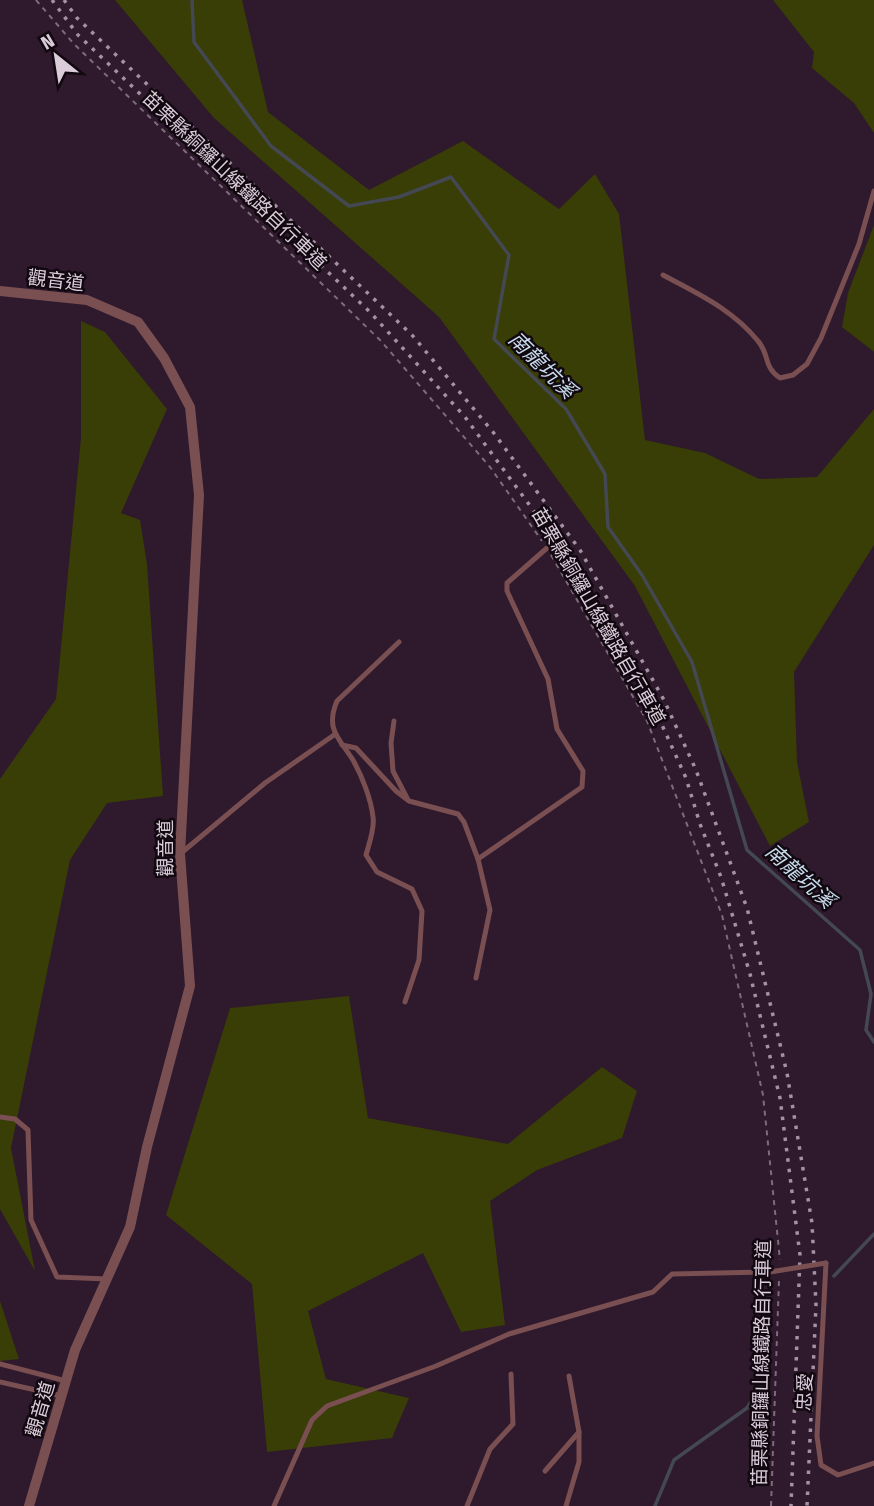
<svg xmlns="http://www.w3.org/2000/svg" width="874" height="1506" font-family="'Fira Sans Condensed','Noto Sans TC',sans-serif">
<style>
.green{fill:#393d06}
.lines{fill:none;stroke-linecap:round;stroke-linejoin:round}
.stream{stroke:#444852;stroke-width:3.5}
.path{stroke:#7e6c7d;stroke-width:2;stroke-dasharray:5 5;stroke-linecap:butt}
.service{stroke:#7a4f51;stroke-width:5}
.minor{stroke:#7a4f51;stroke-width:10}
.rail{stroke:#a392a2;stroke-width:3.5;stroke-dasharray:3.5 7;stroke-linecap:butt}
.service-bridge{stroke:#7a4f51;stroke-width:5}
.labels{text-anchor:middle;stroke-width:5;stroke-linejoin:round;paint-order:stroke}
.street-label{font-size:19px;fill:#dbccda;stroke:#110810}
.water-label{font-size:21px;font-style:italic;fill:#c7dcec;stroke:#110810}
</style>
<rect width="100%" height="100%" fill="#2e192d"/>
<!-- green -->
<g class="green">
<polygon points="115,0 242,0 268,112 369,190 463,141 559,209 595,174 619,214 645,440 705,453 759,479 817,477 874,409 874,545 794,672 797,762 809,822 770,846 635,586 439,317 214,118"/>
<polygon points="773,0 874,0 874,133 854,103 812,68 814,52"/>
<polygon points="874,225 874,352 842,327 848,293"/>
<polygon points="81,321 105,332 167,409 121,513 140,520 147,564 163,796 107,803 70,860 11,1148 35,1271 0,1209 0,779 56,699 81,438"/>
<polygon points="349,996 368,1118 508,1144 602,1067 637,1091 622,1138 537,1170 490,1201 505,1325 461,1332 423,1253 308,1311 326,1379 409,1398 392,1438 267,1452 252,1284 166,1215 230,1008"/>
<polygon points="0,1301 19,1359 0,1361"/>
</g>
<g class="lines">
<!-- stream -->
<g class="stream">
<polyline points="192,0 194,42 271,146 349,206 399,197 451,177 509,255 494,339 566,409 605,474 608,527 642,575 692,662 747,850 860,950 871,994 866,1030 874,1042"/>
<polyline points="834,1276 874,1234"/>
<polyline points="655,1506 674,1460 747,1408 764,1382"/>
</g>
<!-- path -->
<g class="path">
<polyline points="36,0 74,44 381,341 490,467 542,541"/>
<polyline points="551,555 647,721 722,915 763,1095 780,1260"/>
<polyline points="771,1506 779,1280"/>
</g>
<!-- service -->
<g class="service">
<path d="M663 275C698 294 732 309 758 341 770 355 763 367 780 378L793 375 807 364 821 338 859 244 874 191"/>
<path d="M399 642 337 701C325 729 339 738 353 760 362 776 371 799 373 817 375 828 369 844 366 855L377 872 412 889 422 911 419 960 405 1002"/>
<polyline points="394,721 391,743 393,771 407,798"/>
<polyline points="342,745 356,748 396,791 409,801 458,814 464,822 478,859 490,910 476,978"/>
<polyline points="180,854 265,783 334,735"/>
<polyline points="478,859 582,787 583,771 557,729 548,679 507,591 507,583 547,548"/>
<polyline points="0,1117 15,1119 28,1130 31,1220 57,1277 107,1279"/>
<polyline points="826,1263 817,1436 821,1465 838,1475 874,1463"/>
<polyline points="0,1364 66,1381"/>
<polyline points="0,1382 62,1396"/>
<polyline points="545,1471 579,1432"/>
<polyline points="274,1506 312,1420 327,1406 436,1366 509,1334 653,1292 672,1274 770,1272"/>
<polyline points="467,1506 490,1449 513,1424 511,1374"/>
<polyline points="566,1506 579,1462 579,1432 569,1376"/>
</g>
<!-- minor -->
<polyline class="minor" points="0,291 87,300 138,322 164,358 190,407 199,495 180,854 190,986 147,1147 130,1227 75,1350 29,1506"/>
<!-- rail -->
<g class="rail">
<polyline points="52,0 78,35 370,312 465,417 569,559 648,694 686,778 700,824 721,877 750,974 780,1098 800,1255 791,1506"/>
<polyline points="64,0 77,18 412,335 493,432 580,550 664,700 696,770 747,908 787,1073 812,1223 816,1305 807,1506"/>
</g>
<!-- service-bridge -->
<polyline class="service-bridge" points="770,1272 826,1263"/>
</g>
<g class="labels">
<!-- street labels -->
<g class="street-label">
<text transform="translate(235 180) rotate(44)" y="7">苗栗縣銅鑼山線鐵路自行車道</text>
<text transform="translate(56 280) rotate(7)" y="7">觀音道</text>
<text transform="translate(599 616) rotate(60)" y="7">苗栗縣銅鑼山線鐵路自行車道</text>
<text transform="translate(165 848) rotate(-90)" y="7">觀音道</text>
<text transform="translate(761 1363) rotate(-89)" y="7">苗栗縣銅鑼山線鐵路自行車道</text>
<text transform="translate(804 1392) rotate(-87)" y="7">忠愛</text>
<text transform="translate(40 1409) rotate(-74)" y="7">觀音道</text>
</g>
<!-- water labels -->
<g class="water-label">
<text transform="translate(542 365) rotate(45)" y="7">南龍坑溪</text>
<text transform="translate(800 876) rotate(42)" y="7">南龍坑溪</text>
</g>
</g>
<!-- north arrow -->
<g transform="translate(56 56) rotate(330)" stroke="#110810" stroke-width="5" paint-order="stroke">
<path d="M0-5L12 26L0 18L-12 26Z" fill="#dbccda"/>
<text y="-10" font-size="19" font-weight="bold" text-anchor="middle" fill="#dbccda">N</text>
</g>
</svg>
